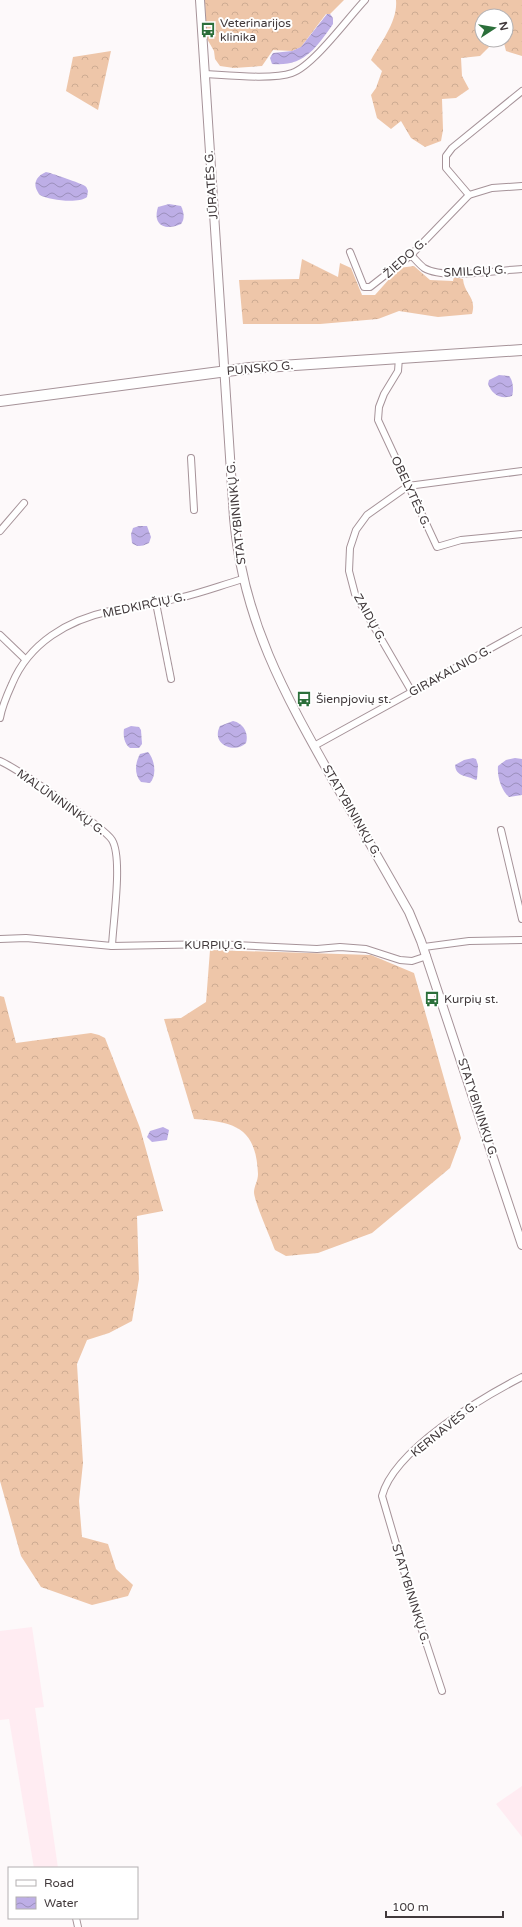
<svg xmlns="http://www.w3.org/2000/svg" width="522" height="1927" font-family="'Varela Round',sans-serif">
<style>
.built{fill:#ffecf2}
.forest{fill:url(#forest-crowns);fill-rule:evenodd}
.water{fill:url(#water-waves)}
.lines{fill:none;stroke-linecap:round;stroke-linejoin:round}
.minor-casing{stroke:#a69399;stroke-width:8}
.tertiary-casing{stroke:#a69399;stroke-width:10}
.primary-casing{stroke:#a69399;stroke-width:12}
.minor{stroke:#fff;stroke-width:6}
.tertiary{stroke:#fff;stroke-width:8}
.primary{stroke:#fff;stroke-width:10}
.labels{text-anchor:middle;stroke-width:4;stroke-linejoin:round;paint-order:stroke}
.poi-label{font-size:12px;fill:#41393b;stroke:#fff;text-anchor:start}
.street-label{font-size:12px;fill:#41393b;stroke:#fff}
</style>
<defs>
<pattern id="forest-crowns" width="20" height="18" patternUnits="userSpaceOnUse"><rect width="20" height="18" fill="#eec6a9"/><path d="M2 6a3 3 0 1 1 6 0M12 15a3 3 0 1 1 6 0" fill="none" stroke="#cdab92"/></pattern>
<pattern id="water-waves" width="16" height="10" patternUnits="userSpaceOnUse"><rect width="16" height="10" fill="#bdaee6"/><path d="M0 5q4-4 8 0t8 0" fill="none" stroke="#9b8fbc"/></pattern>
</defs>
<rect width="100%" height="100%" fill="#fdf9fa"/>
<!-- built -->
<g class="built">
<polygon points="32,1627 44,1707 35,1708 58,1868 34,1868 9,1719 0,1720 0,1631"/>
<polygon points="522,1786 522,1837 496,1804"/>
</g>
<!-- forest -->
<g class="forest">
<polygon points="205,0 344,0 330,14 326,14 301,47 292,51 273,50 262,66 234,68 220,66 215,59 214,51 206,37"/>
<path d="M396 0H522V56L506 51 504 43 489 47 480 56 461 58 462 76 469 89 456 98 442 99 443 130 441 141 425 147 411 138 401 121 391 129 377 118 371 95 376 88 382 71 371 60C381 42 398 21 396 0ZM482 16H506V40H482Z"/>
<polygon points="111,51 98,110 66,91 73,57"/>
<path d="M302 259 338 277 340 263 351 268 362 295H375L399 268 414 266 430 280 453 281 454 277 463 279C464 294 477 297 472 314L438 317 399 311 378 319 320 324H243L239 280 299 279Z"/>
<path d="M210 950 371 955 414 973 461 1138 450 1168 372 1233 318 1253 286 1256 275 1250C271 1239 254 1201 254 1192 254 1186 258 1181 258 1174 256 1128 236 1122 194 1119L164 1019 181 1018 206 1002Z"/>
<polygon points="0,996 4,997 16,1043 91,1033 99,1035 105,1038 140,1128 163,1211 137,1216 139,1279 132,1321 109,1333 87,1340 77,1364 83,1463 79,1501 82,1537 108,1544 116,1569 133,1585 128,1596 92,1605 41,1587 21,1556 0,1481"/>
</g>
<!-- water -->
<g class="water">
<path d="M327 14H330L333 18V24C316 48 304 67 272 64L270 58 273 53 292 51 301 47Z"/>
<path d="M46 172C48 172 83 184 85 186 87 187 87 189 88 191L87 197C78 204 49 200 40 195 32 185 35 177 46 172Z"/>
<path d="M169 204 181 206C184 212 185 219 181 224 166 231 152 226 158 207Z"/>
<path d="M499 375 509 376C513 380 514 390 512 396 500 400 492 394 488 384L489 380Z"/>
<path d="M139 526H147L151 537 149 543C142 546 138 548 132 543L131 534 133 528Z"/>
<path d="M233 721C243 723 249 733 246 743 236 754 210 745 220 726Z"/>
<path d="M131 726 139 727 141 730 142 744 139 748H130C124 744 123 735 124 729Z"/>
<path d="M148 752C155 760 157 775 150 783L141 782C134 774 135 763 140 754Z"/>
<path d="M473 758 476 759 478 765 477 779 476 780C466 775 456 777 455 765L464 760Z"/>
<path d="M515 758 522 759V795L509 797C501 790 497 776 498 766L506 760Z"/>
<polygon points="163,1127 169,1130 167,1140 152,1142 147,1137 150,1131"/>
</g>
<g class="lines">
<defs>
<g id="minor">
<path d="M204 74C225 75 273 80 292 73 313 66 348 18 365 0"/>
<polyline points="469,195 446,168 446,156 452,148 522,91"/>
<polyline points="350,252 364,287 370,287 411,255 469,195 492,188 522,186"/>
<path d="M411 255C415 259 419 264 424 268 444 280 498 270 522 269"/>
<polyline points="399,358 398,371 384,394 379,407 378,420 437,547 461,540 522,534"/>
<polyline points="191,458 194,510"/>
<polyline points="0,531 24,503"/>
<polyline points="156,603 171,679"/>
<polyline points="0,635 25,659"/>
<polyline points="412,692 355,594 349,571 350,548 356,530 367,515 408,486 522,471"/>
<path d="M0 718C2 706 7 695 12 684 29 643 68 620 110 611 133 606 157 604 179 598 201 593 222 585 243 579"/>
<polyline points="314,746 522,631"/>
<path d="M0 761C16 768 104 827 112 840 123 858 113 922 112 946"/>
<polyline points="501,830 522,919"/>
<polyline points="0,939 26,938 112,946 214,944 317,949 340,947 366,949 400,960 412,961 427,956"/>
<polyline points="424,947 469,941 522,940"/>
<path d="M442 1691 416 1612 382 1496C394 1450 481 1398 522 1377"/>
<polyline points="76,1918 78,1927"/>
</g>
<path id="tertiary" d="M200 0 234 518C243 620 284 693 333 780 359 824 384 868 409 912L421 941 522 1245"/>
<polyline id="primary" points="0,401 250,368 522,350"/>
</defs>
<!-- minor casing -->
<use href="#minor" class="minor-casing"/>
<!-- tertiary casing -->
<use href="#tertiary" class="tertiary-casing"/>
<!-- primary casing -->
<use href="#primary" class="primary-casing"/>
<!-- minor -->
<use href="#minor" class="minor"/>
<!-- tertiary -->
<use href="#tertiary" class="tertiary"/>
<!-- primary -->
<use href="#primary" class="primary"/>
</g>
<!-- icons -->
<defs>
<symbol id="bus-bare" viewBox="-9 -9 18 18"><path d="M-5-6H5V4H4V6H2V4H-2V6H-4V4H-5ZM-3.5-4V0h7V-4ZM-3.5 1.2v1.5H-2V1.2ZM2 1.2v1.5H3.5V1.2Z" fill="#2b6f3a" stroke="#fff" stroke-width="2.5" paint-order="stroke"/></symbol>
</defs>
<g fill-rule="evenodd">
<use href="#bus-bare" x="197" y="19" width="22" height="22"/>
<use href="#bus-bare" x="293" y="688" width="22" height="22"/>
<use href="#bus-bare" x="421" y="988" width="22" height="22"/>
</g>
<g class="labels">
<!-- poi labels -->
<g class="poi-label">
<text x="220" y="27">Veterinarijos<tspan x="220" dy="14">klinika</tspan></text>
<text x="316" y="703">Šienpjovių st.</text>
<text x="444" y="1003">Kurpių st.</text>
</g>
<!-- street labels -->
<g class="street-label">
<text transform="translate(211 185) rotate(-94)" y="4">JŪRATĖS G.</text>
<text transform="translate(405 258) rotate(-42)" y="4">ŽIEDO G.</text>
<text transform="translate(475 271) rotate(-3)" y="4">SMILGŲ G.</text>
<text transform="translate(260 368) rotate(-5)" y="4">PUNSKO G.</text>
<text transform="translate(411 492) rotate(65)" y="4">OBELYTĖS G.</text>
<text transform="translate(236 513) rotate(-96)" y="4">STATYBININKŲ G.</text>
<text transform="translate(144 605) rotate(-12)" y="4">MEDKIRČIŲ G.</text>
<text transform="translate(370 618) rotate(61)" y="4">ZAIDŲ G.</text>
<text transform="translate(450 671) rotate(-29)" y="4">GIRAKALNIO G.</text>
<text transform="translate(61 802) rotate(35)" y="4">MALŪNININKŲ G.</text>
<text transform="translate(352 811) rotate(60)" y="4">STATYBININKŲ G.</text>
<text x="215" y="949">KURPIŲ G.</text>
<text transform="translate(478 1108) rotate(72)" y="4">STATYBININKŲ G.</text>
<text transform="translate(444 1429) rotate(-39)" y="4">KERNAVĖS G.</text>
<text transform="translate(411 1594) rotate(73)" y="4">STATYBININKŲ G.</text>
</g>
</g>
<!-- legend -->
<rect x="8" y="1867" width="130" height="52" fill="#ffffff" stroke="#b3b0b1"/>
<rect x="16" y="1880" width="20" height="6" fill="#ffffff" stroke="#b3b0b1"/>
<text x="44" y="1887" font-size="12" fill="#41393b">Road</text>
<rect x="16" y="1897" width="20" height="12" fill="url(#water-waves)" stroke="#b3b0b1"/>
<text x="44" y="1907" font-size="12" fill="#41393b">Water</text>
<!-- north arrow -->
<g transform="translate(494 28) rotate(78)"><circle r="19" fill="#ffffff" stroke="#b3b0b1"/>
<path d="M0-3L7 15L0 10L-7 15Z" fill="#2b6f3a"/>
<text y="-6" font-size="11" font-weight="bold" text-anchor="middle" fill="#41393b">N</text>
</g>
<!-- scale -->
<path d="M386 1911v6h117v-6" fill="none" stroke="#41393b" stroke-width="2"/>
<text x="392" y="1911" font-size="12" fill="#41393b" stroke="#ffffff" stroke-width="3" paint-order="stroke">100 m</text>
</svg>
